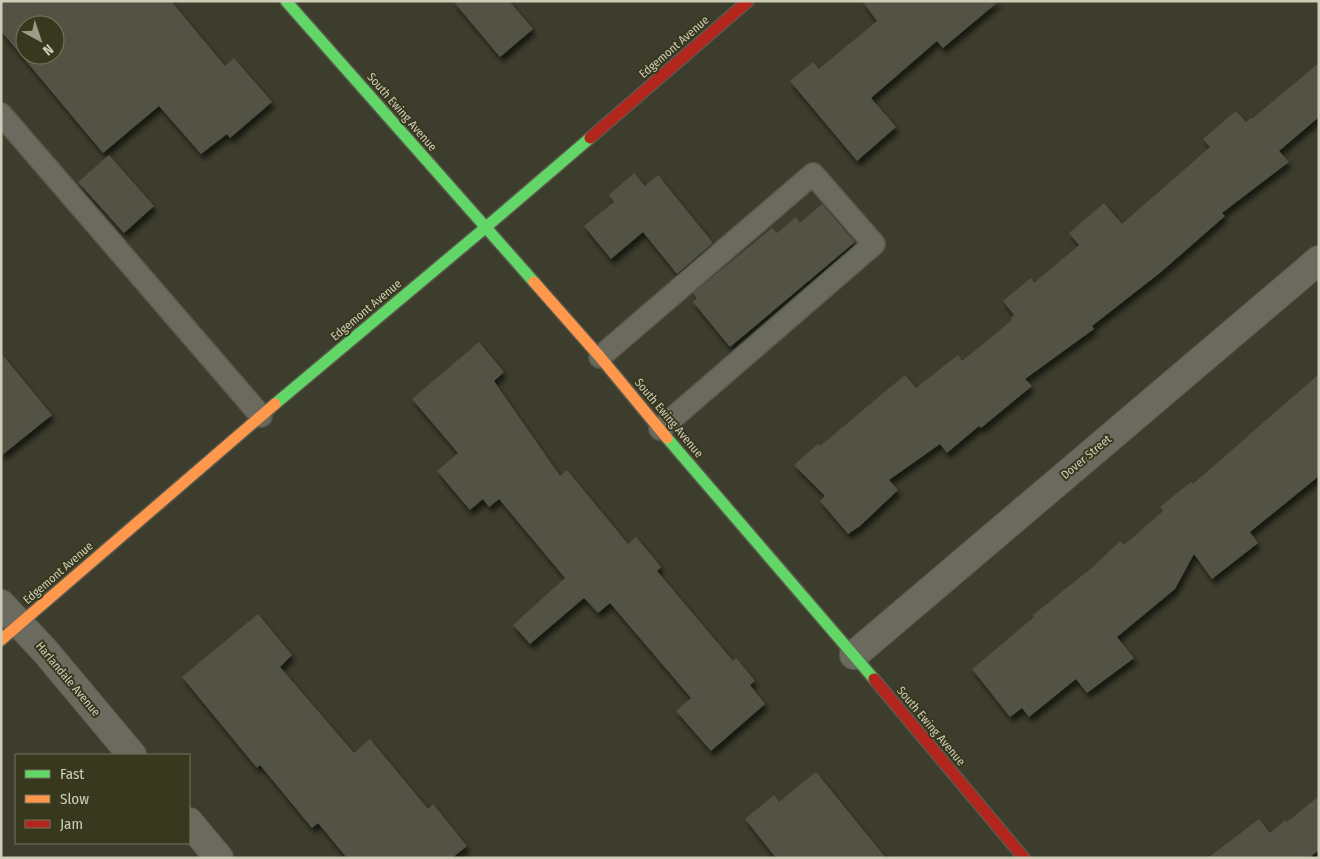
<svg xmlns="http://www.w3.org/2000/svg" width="1320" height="859" font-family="'Fira Sans Condensed',sans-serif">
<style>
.building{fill:#525245;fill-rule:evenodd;filter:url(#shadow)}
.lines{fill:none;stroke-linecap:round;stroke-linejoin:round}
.lane-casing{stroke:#59594d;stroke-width:24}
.street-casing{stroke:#59594d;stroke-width:30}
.fast-casing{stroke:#59594d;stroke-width:14}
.slow-casing{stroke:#59594d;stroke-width:14}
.jam-casing{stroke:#59594d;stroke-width:14}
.lane{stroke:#6a6a5e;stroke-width:21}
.street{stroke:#6a6a5e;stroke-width:28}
.fast{stroke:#63d668;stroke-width:11}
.slow{stroke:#ff974d;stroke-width:11}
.jam{stroke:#b3261e;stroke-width:11}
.labels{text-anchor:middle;stroke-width:4;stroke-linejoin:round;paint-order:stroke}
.street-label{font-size:12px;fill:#cdcdb8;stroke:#38381f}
</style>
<defs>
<filter id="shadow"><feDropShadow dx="3" dy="5.5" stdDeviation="2.5" flood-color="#0009"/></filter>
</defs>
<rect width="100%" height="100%" fill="#3d3d2d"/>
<!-- building -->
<g class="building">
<path d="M1 1H171L225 66 234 58 272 102 230 138 227 134 201 154 159 106 103 153 1 31ZM25 25H55V55H25Z"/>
<polygon points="453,1 509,1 533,29 500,57"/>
<polygon points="862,1 999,1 943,48 937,41 871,98 896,127 857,161 790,81 813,62 819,69 877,21"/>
<polygon points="1319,63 1319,117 1279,151 1289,162 1222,213 1225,216 1161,272 1092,326 1094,329 1025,379 1032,386 981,428 979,426 947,453 940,444 889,480 898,490 860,526 848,534 820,501 825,496 794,465 818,444 820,446 905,375 916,388 958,355 962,361 1012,320 1011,318 1014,315 1003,301 1031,278 1034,283 1079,245 1069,233 1104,203 1122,224 1210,147 1203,139 1236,111 1246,122 1251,118 1252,119"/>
<polygon points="109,155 154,206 124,233 78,182"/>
<polygon points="634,173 645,186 658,175 713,243 677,274 643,232 611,259 584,226 614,202 609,195"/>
<polygon points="822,204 855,242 730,347 693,302 697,298 693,293 772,228 777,233 796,217 800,223"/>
<polygon points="479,342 504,372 494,381 560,476 567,470 628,544 636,537 661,567 657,571 733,661 736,658 755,681 750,685 765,704 711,751 676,711 691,698 610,603 598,613 584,598 530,644 513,625 565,578 499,499 489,507 483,499 470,510 437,471 458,453 412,399"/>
<polygon points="1,353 52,415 1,456"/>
<polygon points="1319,374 1319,476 1250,532 1258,543 1212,579 1194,554 1175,589 1117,637 1134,658 1087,693 1076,679 1029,717 1022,708 1010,717 972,669 1034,617 1033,615 1094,566 1120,541 1124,545 1163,511 1160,507 1191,482 1193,484"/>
<polygon points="258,614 292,655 280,667 354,753 370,739 428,809 433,804 467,846 452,858 347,858 318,823 312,828 260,765 257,768 182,677"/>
<polygon points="816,772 886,858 776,858 745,819 774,795 779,802"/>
<polygon points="1319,796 1319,850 1309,858 1208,858 1259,819 1270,833 1285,820 1287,822"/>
</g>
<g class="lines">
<defs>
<g id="lane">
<polyline points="1,114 261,416"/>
<polyline points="600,357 813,174 874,244 660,429"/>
</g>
<g id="street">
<polyline points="1,604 45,651 132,755"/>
<polyline points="854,655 1319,260"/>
<polyline points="189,822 219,858"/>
</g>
<g id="fast">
<polyline points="286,1 534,282"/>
<polyline points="275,404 485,228 590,138"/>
<polyline points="667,438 874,679"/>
</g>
<g id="slow">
<polyline points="534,282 600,357 667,438"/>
<polyline points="1,640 275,404"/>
</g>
<g id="jam">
<polyline points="590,138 748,1"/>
<polyline points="874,679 1024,858"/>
</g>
</defs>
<!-- lane casing -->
<use href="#lane" class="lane-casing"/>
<!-- street casing -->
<use href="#street" class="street-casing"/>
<!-- fast casing -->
<use href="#fast" class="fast-casing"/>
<!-- slow casing -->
<use href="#slow" class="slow-casing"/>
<!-- jam casing -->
<use href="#jam" class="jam-casing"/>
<!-- lane -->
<use href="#lane" class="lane"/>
<!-- street -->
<use href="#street" class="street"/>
<!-- fast -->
<use href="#fast" class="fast"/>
<!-- slow -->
<use href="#slow" class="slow"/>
<!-- jam -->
<use href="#jam" class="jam"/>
</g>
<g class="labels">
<!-- street labels -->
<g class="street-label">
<text transform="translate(674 47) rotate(-41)" y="4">Edgemont Avenue</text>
<text transform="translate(402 112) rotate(49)" y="4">South Ewing Avenue</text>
<text transform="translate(366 310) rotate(-40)" y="4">Edgemont Avenue</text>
<text transform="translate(669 418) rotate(50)" y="4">South Ewing Avenue</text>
<text transform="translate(1086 457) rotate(-40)" y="4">Dover Street</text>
<text transform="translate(58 573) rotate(-41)" y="4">Edgemont Avenue</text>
<text transform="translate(68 679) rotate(50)" y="4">Harlandale Avenue</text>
<text transform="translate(931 726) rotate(50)" y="4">South Ewing Avenue</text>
</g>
</g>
<!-- border -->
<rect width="1320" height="859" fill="none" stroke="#cdcdb8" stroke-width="5"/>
<!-- legend -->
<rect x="15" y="754" width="175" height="90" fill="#38381f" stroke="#74745c"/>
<rect x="25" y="770" width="25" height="8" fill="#63d668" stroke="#74745c"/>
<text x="60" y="779" font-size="15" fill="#cdcdb8">Fast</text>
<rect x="25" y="795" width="25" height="8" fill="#ff974d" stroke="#74745c"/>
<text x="60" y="804" font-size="15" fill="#cdcdb8">Slow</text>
<rect x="25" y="820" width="25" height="8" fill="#b3261e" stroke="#74745c"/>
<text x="60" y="829" font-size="15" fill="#cdcdb8">Jam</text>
<!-- north arrow -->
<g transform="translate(40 40) rotate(140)"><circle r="24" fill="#38381f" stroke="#74745c"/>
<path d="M0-4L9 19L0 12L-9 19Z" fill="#9b9b87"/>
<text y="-8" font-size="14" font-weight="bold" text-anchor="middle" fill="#cdcdb8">N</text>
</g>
</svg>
